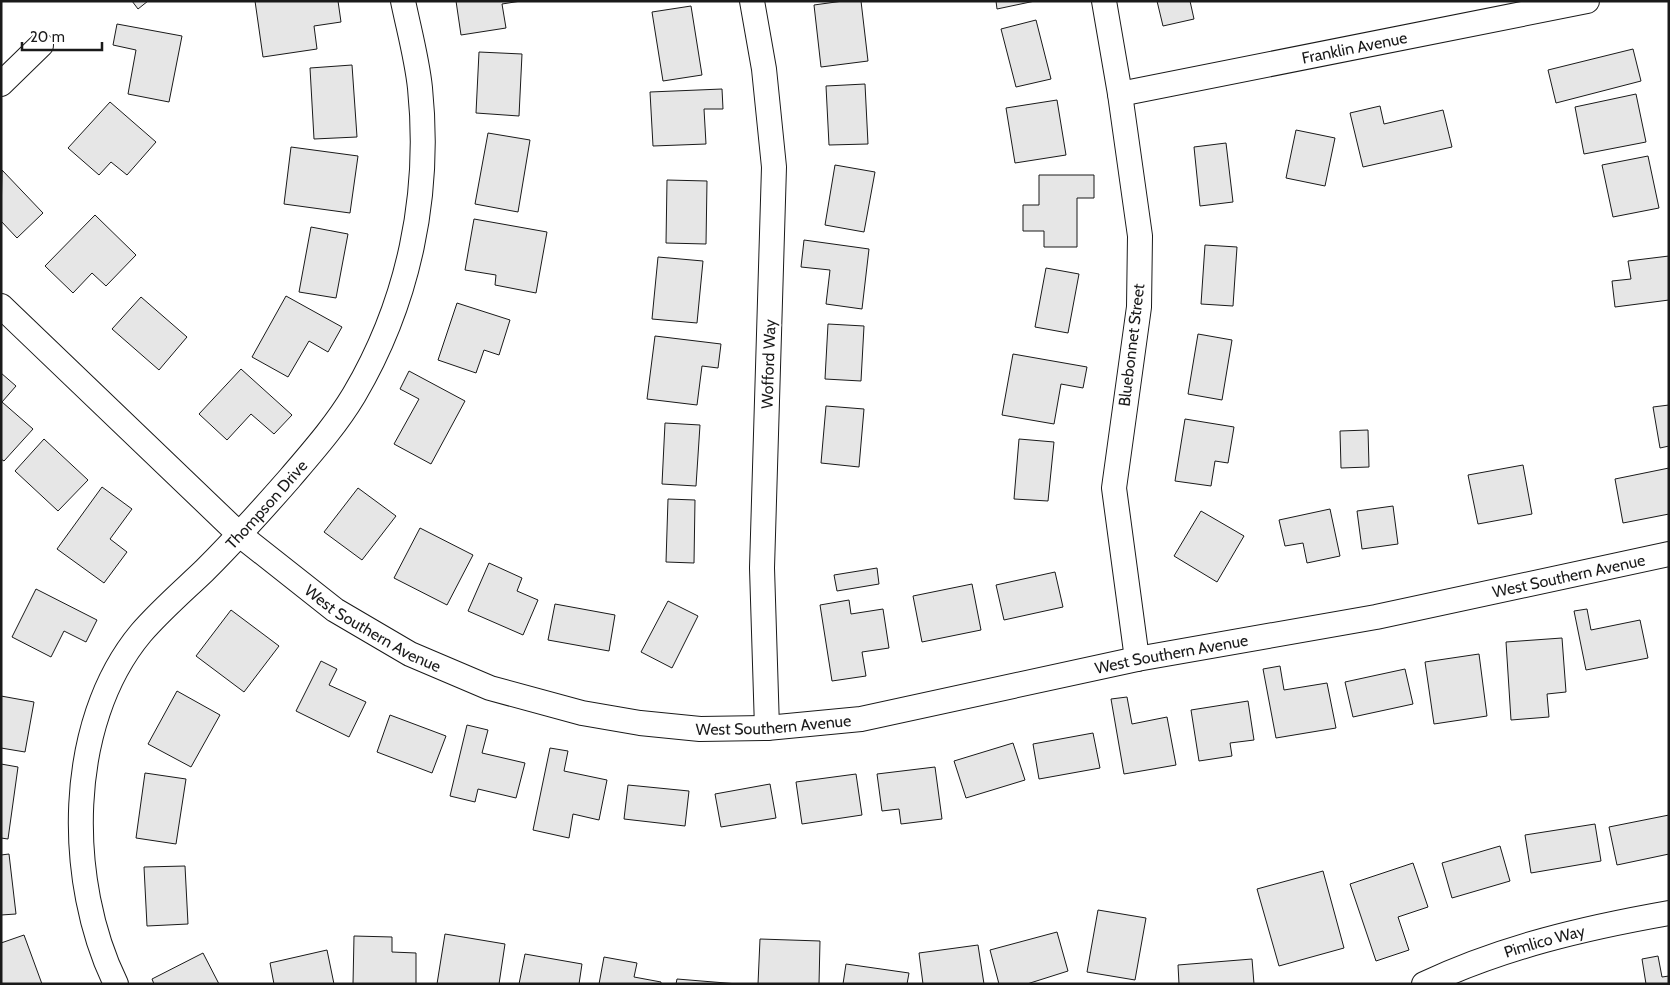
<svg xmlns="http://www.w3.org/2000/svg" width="1670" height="985" font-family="Cabin,sans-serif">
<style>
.building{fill:#e6e6e6;stroke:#1a1a1a}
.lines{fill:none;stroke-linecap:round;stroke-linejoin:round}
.street-casing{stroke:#1a1a1a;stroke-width:26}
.street{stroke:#fff;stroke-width:24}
.labels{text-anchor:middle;stroke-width:4;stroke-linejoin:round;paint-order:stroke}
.street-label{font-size:16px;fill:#1a1a1a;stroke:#fff}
</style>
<rect width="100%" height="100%" fill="#fff"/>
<!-- building -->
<g class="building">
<polygon points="132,1 148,1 138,9"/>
<polygon points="255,1 338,1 341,22 314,26 317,49 263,57"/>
<polygon points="456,1 521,1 502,4 506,28 461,35"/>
<polygon points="843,1 861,1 868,61 821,67 814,5"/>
<polygon points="996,1 1035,1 997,9"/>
<polygon points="1157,1 1190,1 1194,19 1163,26"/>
<polygon points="691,6 702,75 663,81 652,12"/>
<polygon points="1036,20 1051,79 1016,87 1001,29"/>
<polygon points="117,24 182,36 169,102 128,94 136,50 113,45"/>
<polygon points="1633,49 1641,81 1556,103 1548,70"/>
<polygon points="479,52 522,54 519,116 476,113"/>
<polygon points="352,65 357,137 314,139 310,68"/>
<polygon points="865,84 868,144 829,145 826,86"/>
<polygon points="722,89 723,109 704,109 706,144 653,146 650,92"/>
<polygon points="1636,94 1646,142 1584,154 1575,107"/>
<polygon points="1057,100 1066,155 1015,163 1006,108"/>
<polygon points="110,102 156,142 127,175 111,162 99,175 68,148"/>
<polygon points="1380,106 1384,124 1443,110 1452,147 1363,167 1350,113"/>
<polygon points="1296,130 1335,138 1325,186 1286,178"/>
<polygon points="488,133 530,140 518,212 475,204"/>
<polygon points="1226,143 1233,202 1200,206 1194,147"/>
<polygon points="291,147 358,156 350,213 284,204"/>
<polygon points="1648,156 1659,208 1613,217 1602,165"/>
<polygon points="835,165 875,172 864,232 825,225"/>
<polygon points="2,170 43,213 17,238 1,221"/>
<polygon points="1039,175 1094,175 1094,198 1077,198 1077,247 1044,247 1044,231 1023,231 1023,205 1039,205"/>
<polygon points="667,180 707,181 706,244 666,243"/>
<polygon points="95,215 136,255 106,286 92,273 73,293 45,266"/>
<polygon points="474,219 547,232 536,293 495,285 496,275 465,270"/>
<polygon points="311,227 348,234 336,298 299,292"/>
<polygon points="804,240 869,249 862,309 826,304 830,270 801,267"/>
<polygon points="1205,245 1237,247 1233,306 1201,304"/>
<polygon points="1669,256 1669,300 1615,307 1612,281 1631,279 1628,261"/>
<polygon points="658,257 703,261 697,323 652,319"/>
<polygon points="1046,268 1079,274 1068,333 1035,327"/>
<polygon points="286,296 342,327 328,352 309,341 288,377 252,357"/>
<polygon points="141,297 187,337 159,370 112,329"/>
<polygon points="457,303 510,320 499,355 484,350 476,373 438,360"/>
<polygon points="828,324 864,326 861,381 825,379"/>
<polygon points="1198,334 1232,340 1222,400 1188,394"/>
<polygon points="655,336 721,344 718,368 702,366 697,405 647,399"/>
<polygon points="1013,354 1087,367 1083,388 1061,384 1054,424 1002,415"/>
<polygon points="241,369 292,415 274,434 251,414 227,440 199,414"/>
<polygon points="409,371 465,401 431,464 394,444 419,399 400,389"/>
<polygon points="1,373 16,386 2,402 33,429 4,461 1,459"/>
<polygon points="1669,405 1669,446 1660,448 1653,407"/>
<polygon points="826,406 864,409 859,467 821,463"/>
<polygon points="1185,419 1234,427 1228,463 1215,461 1211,486 1175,481"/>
<polygon points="665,423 700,425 696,486 662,484"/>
<polygon points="1368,430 1369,467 1341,468 1340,431"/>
<polygon points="44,439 88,480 58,511 15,471"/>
<polygon points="1019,439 1054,442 1048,501 1014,499"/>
<polygon points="1523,465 1532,514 1478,524 1468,475"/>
<polygon points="1669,468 1669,514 1623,523 1615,479"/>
<polygon points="102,487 132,509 110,539 127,552 104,583 57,549"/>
<polygon points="358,488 396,516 362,560 324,532"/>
<polygon points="668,499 695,500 694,563 666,562"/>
<polygon points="1393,506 1398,544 1362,549 1357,511"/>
<polygon points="1330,509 1340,556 1307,563 1303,543 1285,546 1279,520"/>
<polygon points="1201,511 1244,536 1217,582 1174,556"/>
<polygon points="420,528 473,555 447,605 394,578"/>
<polygon points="489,563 522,578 517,591 538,600 523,635 468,611"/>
<polygon points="877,568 879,584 837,591 834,575"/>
<polygon points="1055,572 1063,607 1004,620 996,585"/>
<polygon points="972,584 981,630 922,642 913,596"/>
<polygon points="36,589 97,620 86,642 64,631 51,657 12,637"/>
<polygon points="849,600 851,614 883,609 889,648 862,652 866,676 832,681 820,605"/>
<polygon points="668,601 698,616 672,668 641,652"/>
<polygon points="555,604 615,615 609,651 548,640"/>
<polygon points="1587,609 1591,630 1640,620 1648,658 1586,670 1574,611"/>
<polygon points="231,610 279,646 244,692 196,656"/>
<polygon points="1562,638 1566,692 1547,694 1549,717 1511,720 1506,642"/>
<polygon points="1479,654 1487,716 1434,724 1425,662"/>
<polygon points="321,661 337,669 329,685 366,702 349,737 296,711"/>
<polygon points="1280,666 1284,690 1327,683 1336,728 1276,738 1263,669"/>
<polygon points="1405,669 1413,704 1353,717 1345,682"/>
<polygon points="177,691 220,715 191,767 148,744"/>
<polygon points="1,696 34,702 25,752 1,748"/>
<polygon points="1127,697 1132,724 1167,717 1176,765 1124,774 1111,699"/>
<polygon points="1248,701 1254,740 1230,743 1232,756 1199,761 1191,710"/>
<polygon points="390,715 446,736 432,773 377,752"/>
<polygon points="467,725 488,730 482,753 525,763 516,798 478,789 475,802 450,796"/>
<polygon points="1093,733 1100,768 1039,779 1033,744"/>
<polygon points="1013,743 1025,780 966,798 954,761"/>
<polygon points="550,748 568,751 564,771 607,780 599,820 573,814 569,838 533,830"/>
<polygon points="1,764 18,767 8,839 1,838"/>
<polygon points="935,767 942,819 901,824 899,809 882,811 877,774"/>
<polygon points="145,773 186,779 176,844 136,838"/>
<polygon points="856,774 862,815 802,824 796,782"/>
<polygon points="770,784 776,818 721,827 715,794"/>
<polygon points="628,785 689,791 685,826 624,819"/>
<polygon points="1669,815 1669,854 1617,865 1609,827"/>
<polygon points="1595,824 1601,861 1531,873 1525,835"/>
<polygon points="1500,846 1510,881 1452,898 1442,863"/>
<polygon points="9,854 16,914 1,915 1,855"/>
<polygon points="1413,863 1428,907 1398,917 1409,950 1376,961 1350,884"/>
<polygon points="185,866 188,924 147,926 144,867"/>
<polygon points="1323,871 1344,948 1279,966 1257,889"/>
<polygon points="1098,910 1146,918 1135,980 1087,972"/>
<polygon points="1057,932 1068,971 1027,984 999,984 990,950"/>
<polygon points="445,934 505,944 499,984 437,984"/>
<polygon points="24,935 42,984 1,984 1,943"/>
<polygon points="354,936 392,937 392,952 416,953 416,984 353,984"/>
<polygon points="760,939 820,941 819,984 758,984"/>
<polygon points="978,945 984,984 923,984 919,953"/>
<polygon points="327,950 334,984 274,984 270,963"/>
<polygon points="203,953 219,984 154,984 152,979"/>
<polygon points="525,954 582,964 579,984 519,984"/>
<polygon points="1658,956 1662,977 1669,976 1669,984 1646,984 1642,959"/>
<polygon points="604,957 637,963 634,977 661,982 661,984 599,984"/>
<polygon points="1252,959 1254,984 1179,984 1178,965"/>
<polygon points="846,964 909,973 907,984 843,984"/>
<polygon points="677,979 738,984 676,984"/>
</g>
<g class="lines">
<defs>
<g id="street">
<polyline points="752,1 764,69 774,167 762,568 767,728"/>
<polyline points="1104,1 1120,94 1140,236 1139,307 1114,488 1137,659"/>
<polyline points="1,84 41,45"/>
<path id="s1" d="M1120 94 1587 1"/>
<path id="s2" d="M1 306 240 535 335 610 410 654 490 688 582 713 640 723 700 729 767 728 861 719 1137 659 1376 617 1669 554"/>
<path id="s3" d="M116 984C66 882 65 724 141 633 160 611 183 591 204 571 234 541 262 510 290 478 313 451 336 425 354 395 409 302 431 195 420 88 417 59 409 30 403 1"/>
<path id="s4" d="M1424 984C1503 947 1584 928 1669 913"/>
</g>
</defs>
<!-- street casing -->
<use href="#street" class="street-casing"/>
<!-- street -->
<use href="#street" class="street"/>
</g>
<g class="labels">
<!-- street labels -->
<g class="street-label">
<text dy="6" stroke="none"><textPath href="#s1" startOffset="239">Franklin Avenue</textPath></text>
<text transform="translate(1131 345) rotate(-83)" y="6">Bluebonnet Street</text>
<text transform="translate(768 364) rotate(-88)" y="6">Wofford Way</text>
<text dy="6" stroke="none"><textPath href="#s3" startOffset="549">Thompson Drive</textPath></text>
<text dy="6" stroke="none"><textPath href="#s2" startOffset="1724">West Southern Avenue</textPath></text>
<text dy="6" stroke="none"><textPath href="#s2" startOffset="494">West Southern Avenue</textPath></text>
<text dy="6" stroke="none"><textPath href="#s2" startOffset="1319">West Southern Avenue</textPath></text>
<text dy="6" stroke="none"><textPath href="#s2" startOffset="914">West Southern Avenue</textPath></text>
<text dy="6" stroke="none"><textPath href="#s4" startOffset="128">Pimlico Way</textPath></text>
</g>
</g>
<!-- border -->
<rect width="1670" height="985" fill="none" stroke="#1a1a1a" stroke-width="5"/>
<!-- scale -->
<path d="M22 42v8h80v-8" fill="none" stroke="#1a1a1a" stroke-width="2.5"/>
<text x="30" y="42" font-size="15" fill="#1a1a1a" stroke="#ffffff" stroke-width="4" paint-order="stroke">20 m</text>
</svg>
